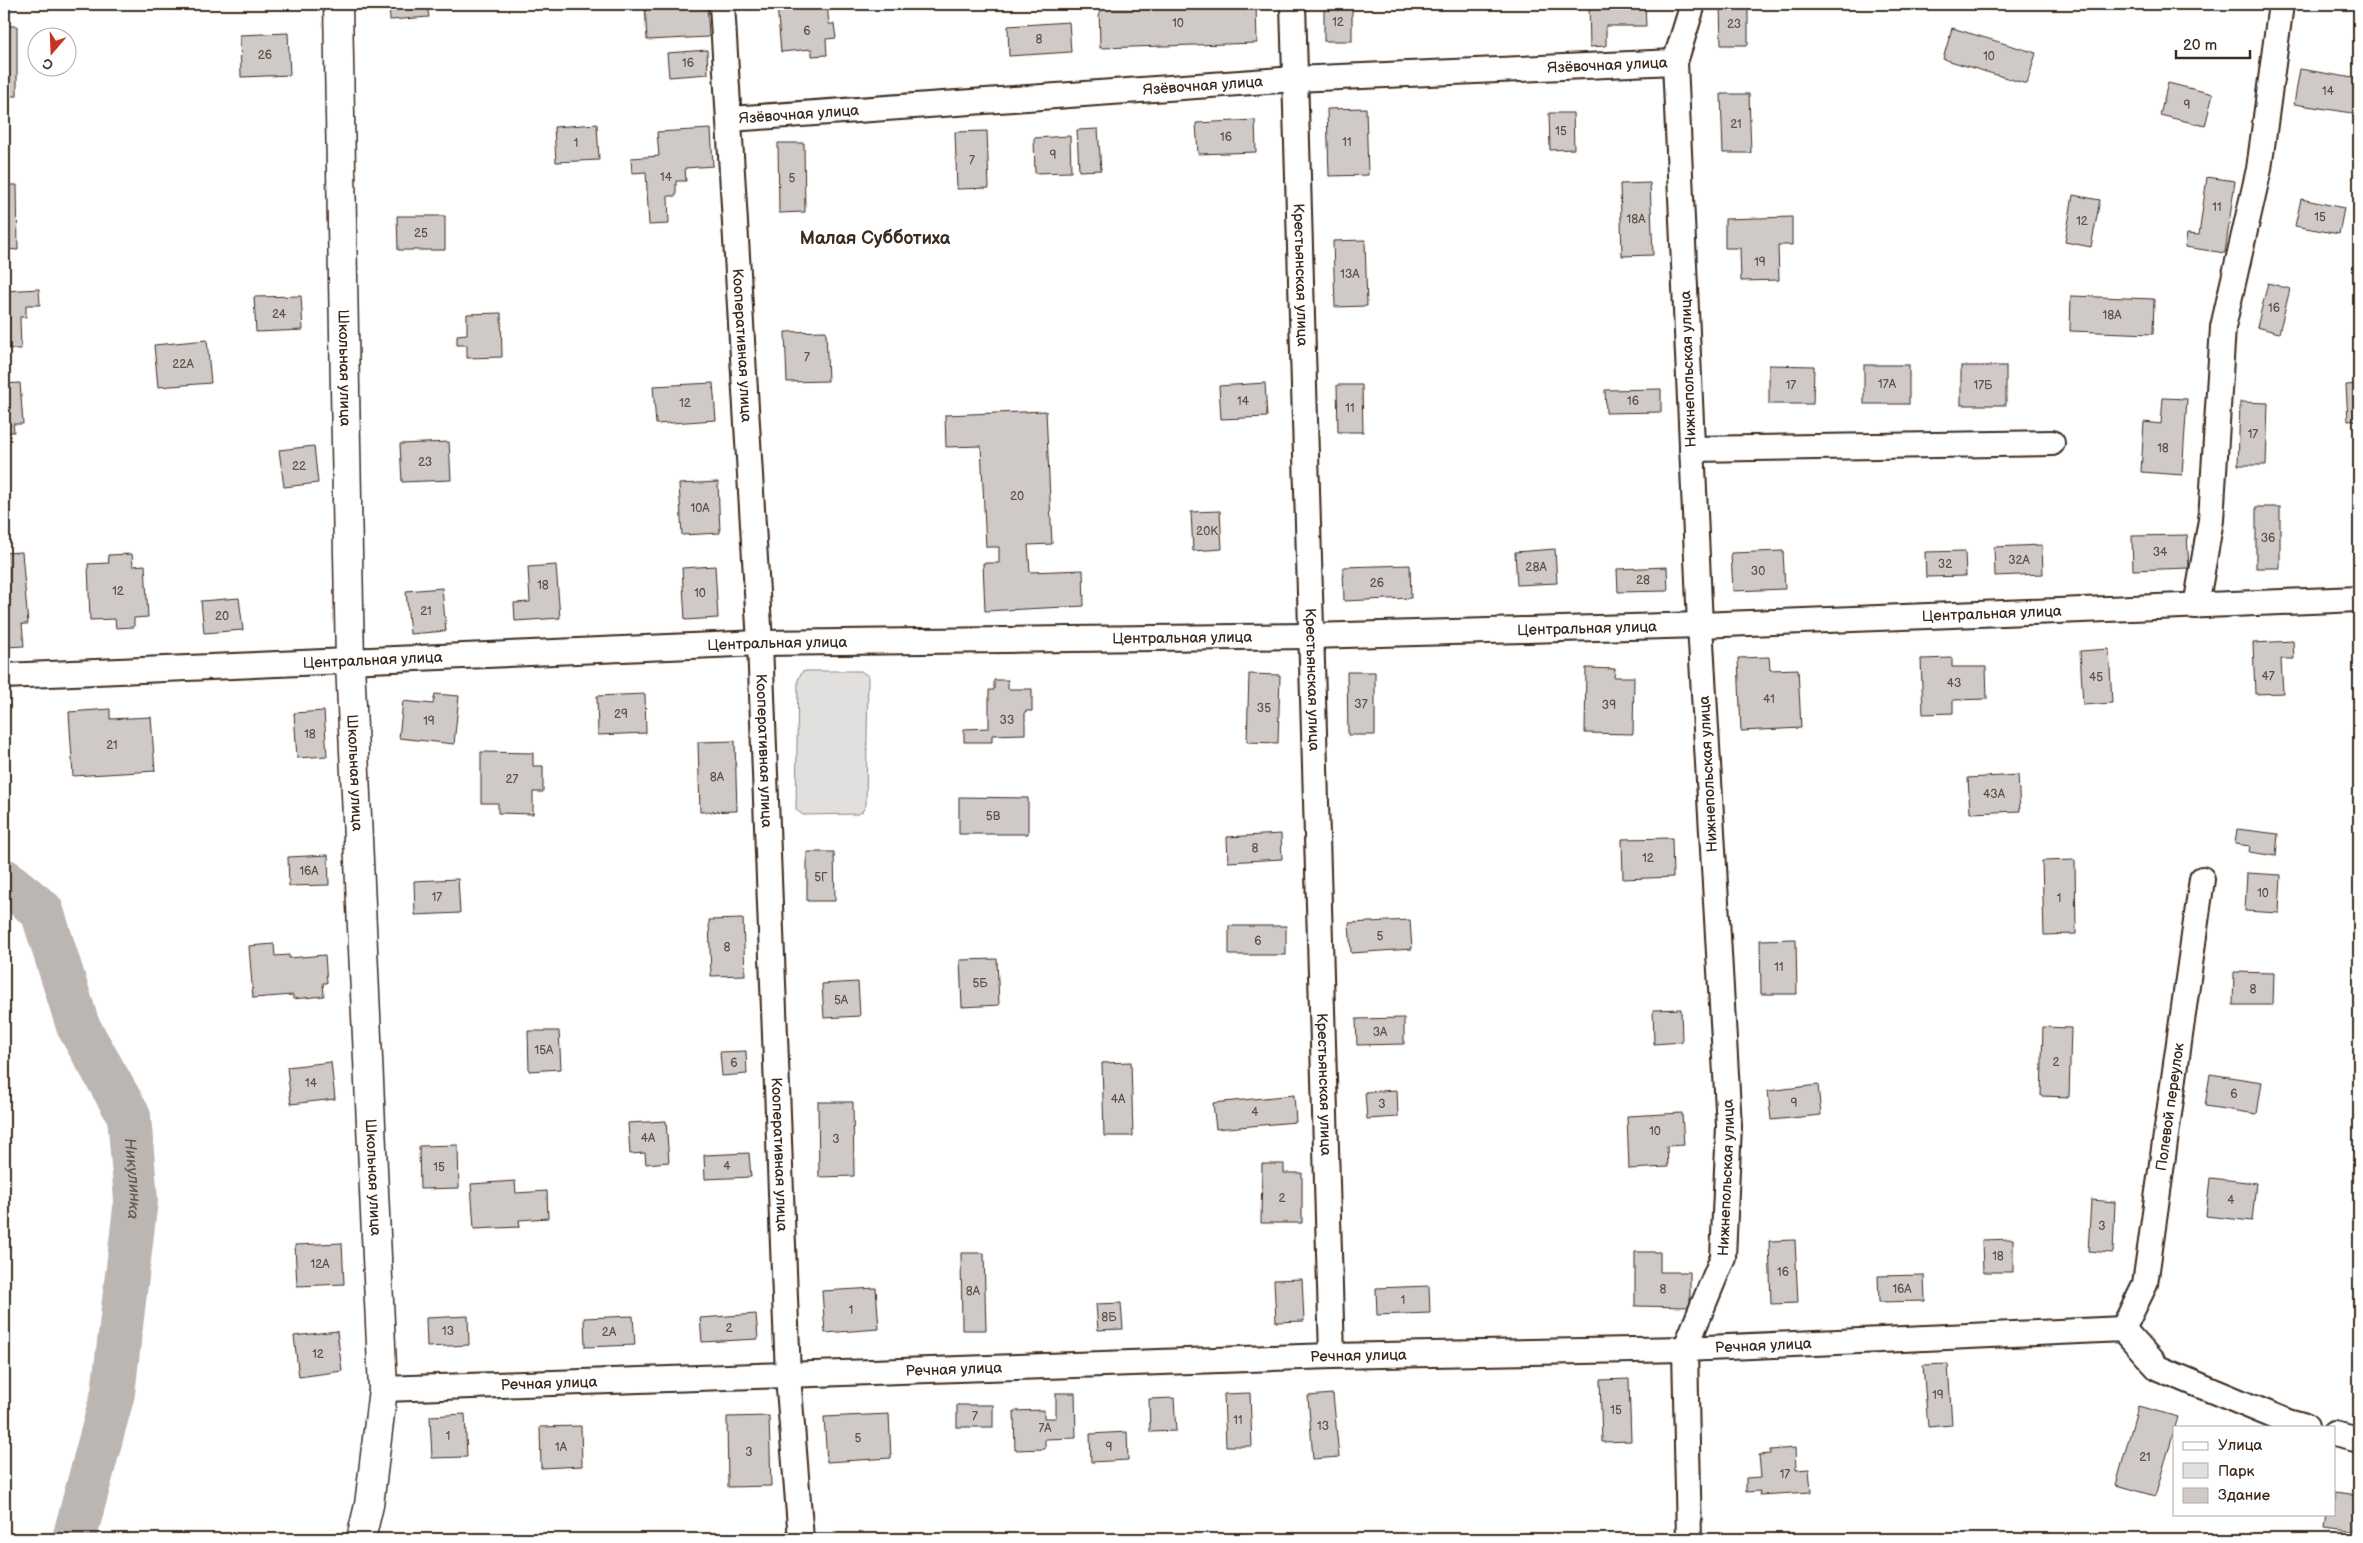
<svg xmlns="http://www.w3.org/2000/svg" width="2363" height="1543" font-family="'Balsamiq Sans',sans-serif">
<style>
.green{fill:#e2e0de;stroke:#8e857e}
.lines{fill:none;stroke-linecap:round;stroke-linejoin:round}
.river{stroke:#bcb6b3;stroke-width:44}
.building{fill:#cfcac7;stroke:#3b2a1e}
.street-casing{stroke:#3b2a1e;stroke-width:28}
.secondary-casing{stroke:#3b2a1e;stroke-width:31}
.street{stroke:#fff;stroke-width:24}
.secondary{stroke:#fff;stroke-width:28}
.labels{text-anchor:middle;stroke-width:4;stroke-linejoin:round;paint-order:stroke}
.number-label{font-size:12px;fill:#605248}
.street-label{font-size:15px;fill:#3b2a1e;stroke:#fff}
.water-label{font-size:16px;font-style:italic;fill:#685b52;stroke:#fff}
.quarter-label{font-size:18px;font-weight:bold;fill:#3b2a1e;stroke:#fff}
</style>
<rect width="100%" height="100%" fill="#fff"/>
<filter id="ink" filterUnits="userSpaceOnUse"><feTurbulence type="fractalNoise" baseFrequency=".02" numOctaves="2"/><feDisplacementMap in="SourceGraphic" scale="10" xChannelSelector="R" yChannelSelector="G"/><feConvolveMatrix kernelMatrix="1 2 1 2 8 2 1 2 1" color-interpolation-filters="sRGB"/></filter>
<g filter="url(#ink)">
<!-- green -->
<polygon class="green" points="806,671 861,671 868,676 866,805 862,812 858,814 803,815 796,810 798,679 802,672"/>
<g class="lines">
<!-- river -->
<path class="river" id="s1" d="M4 880 42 911 78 1026 129 1116 136 1200 113 1393 74 1539"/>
</g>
<!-- building -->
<g class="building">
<polygon points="389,4 427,4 429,17 390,20"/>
<polygon points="707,4 709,37 647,40 645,5"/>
<polygon points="827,4 829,24 834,24 836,38 826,39 827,55 812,56 812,49 781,52 777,5"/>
<polygon points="1099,4 1256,4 1257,43 1100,48"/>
<rect x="1324" y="4" width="28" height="37"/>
<polygon points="1589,4 1645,4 1646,26 1606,26 1606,46 1590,47"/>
<polygon points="1720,4 1748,4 1748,45 1721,45"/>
<polygon points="1069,22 1071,52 1009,56 1008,26"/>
<rect x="4" y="26" width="13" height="70"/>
<polygon points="1952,28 2036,53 2027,84 1943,59"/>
<polygon points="288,33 290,75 241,77 240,35"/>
<polygon points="707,50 708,74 669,77 667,53"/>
<polygon points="2300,69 2359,79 2359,114 2294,104"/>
<polygon points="2168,83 2213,94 2205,126 2160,115"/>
<polygon points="1721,94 1749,94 1751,153 1723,153"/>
<polygon points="1366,108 1368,175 1329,176 1327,109"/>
<polygon points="1549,113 1573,113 1574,149 1550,150"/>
<polygon points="1255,120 1256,152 1198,154 1196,123"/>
<polygon points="597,124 599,160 556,162 554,127"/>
<polygon points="711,129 713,166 685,168 686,181 676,181 676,196 668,196 669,224 649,225 646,172 632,173 631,158 659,156 657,132"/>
<polygon points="1098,129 1101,170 1079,171 1077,130"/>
<polygon points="987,131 989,188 957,189 955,132"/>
<polygon points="1070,136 1071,172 1035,173 1034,138"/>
<polygon points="778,143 804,143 805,212 779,213"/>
<polygon points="2207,177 2235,181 2225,253 2185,247 2187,234 2199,235"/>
<polygon points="1650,183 1653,255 1622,256 1620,184"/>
<polygon points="4,185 17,185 18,250 4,249 4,259"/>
<polygon points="2073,195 2100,200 2091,247 2065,242"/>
<polygon points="2301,199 2344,208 2339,234 2295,226"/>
<polygon points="397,216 445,216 445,250 398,250"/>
<polygon points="1792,217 1792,245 1778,245 1779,280 1741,281 1740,248 1725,248 1725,219"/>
<polygon points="1365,240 1367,306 1335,307 1333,241"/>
<polygon points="2268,283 2290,289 2279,333 2257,327"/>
<polygon points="39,289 40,305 26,305 26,317 20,317 21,349 4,349 4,291"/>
<polygon points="301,296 303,330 256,332 254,297"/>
<polygon points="2071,296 2154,299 2153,334 2070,331"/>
<polygon points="501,313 502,357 467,358 467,345 457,345 457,335 467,334 467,314"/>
<polygon points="826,331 828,381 787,382 785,332"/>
<polygon points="207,340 211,383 158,387 154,345"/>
<polygon points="1769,365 1814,366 1813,404 1769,404"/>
<rect x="1864" y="365" width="45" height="39"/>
<rect x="1961" y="366" width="45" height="39"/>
<polygon points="20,383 23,424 13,424 14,432 4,432 4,384"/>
<polygon points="713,383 716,420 656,424 653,386"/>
<polygon points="1265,383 1267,417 1221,419 1219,386"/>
<polygon points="2359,384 2359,420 2348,421 2346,385"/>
<polygon points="1337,385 1362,385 1363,432 1338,432"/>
<polygon points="1661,389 1661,412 1606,413 1605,390"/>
<polygon points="2163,398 2187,399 2182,475 2141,472 2144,422 2161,424"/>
<polygon points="2240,402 2268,403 2266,465 2238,465"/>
<polygon points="1046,411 1052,544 1028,545 1030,572 1083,570 1084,606 985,611 983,563 999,563 999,547 986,547 981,446 946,447 945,415"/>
<polygon points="449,442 451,480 402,482 400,444"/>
<polygon points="314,446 318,483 284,487 279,450"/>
<polygon points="718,482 720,533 682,535 679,484"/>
<rect x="2256" y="507" width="24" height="61"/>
<polygon points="1220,511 1222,549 1193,551 1191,512"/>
<polygon points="2187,535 2189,568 2133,570 2132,536"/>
<polygon points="2042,545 2043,574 1995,576 1994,547"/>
<polygon points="1555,549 1557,583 1517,585 1515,552"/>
<polygon points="1783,551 1785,589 1733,591 1731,553"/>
<polygon points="1965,551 1966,576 1926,577 1925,552"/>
<polygon points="22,552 28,624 22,624 24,646 6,647 4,553"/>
<polygon points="132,554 133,566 145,565 148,617 134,618 134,627 116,628 115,619 90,620 88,564 109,563 108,555"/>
<polygon points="556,565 560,618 515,621 514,603 530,602 528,567"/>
<polygon points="1410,565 1411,598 1344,601 1343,567"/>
<polygon points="715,566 718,618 685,620 682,568"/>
<polygon points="1667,567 1668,591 1618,592 1617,569"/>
<polygon points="442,588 446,631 410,634 406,591"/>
<polygon points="239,598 243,630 204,633 201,601"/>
<polygon points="2293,641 2294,659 2281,659 2283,693 2255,694 2253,643"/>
<polygon points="2109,649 2112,703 2083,705 2080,651"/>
<polygon points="1769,657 1770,670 1798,669 1801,728 1741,731 1738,658"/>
<polygon points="1952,658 1952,667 1986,667 1987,699 1953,700 1953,713 1923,714 1921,659"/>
<polygon points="1586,668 1615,669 1614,677 1634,677 1633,734 1585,733"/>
<polygon points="1347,672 1375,672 1375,735 1348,735"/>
<polygon points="1249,674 1280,675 1278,743 1247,742"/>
<polygon points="994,680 1008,680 1008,689 1032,689 1032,711 1025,711 1025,734 992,735 992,742 964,742 964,729 989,728 989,690 994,690"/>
<polygon points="435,694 459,696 454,744 399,738 403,701 433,704"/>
<polygon points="645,694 646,733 598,735 597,696"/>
<polygon points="110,709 110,719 151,717 155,771 73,776 69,712"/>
<polygon points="324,711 327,756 297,758 294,713"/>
<polygon points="735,741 737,811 700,812 698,742"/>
<polygon points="481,752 533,753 533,766 543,766 543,792 533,792 533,814 498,813 498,803 481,803"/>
<polygon points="2018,775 2020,811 1970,813 1968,778"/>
<polygon points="959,797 1028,798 1028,834 959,834"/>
<polygon points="2237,829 2278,834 2276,856 2249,852 2250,846 2235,844"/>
<polygon points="1281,834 1282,859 1228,862 1227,837"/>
<polygon points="1672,838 1673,877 1623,879 1622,839"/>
<polygon points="807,852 834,852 835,901 807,901"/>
<polygon points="328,855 329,885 289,886 288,857"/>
<polygon points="2075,860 2076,934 2044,935 2042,861"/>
<polygon points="2247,873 2281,875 2279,913 2245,911"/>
<polygon points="458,879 460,913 415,915 414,881"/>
<polygon points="743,919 745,975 711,976 709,920"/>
<polygon points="1410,920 1412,949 1351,953 1349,923"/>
<rect x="1229" y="926" width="57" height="29"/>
<polygon points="1796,939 1797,994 1761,994 1760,940"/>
<polygon points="274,944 275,956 289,955 289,958 325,955 327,983 323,983 324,996 293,999 293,995 253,998 249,946"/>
<polygon points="997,959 999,1005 962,1007 960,960"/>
<polygon points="2234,972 2274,973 2273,1005 2233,1005"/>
<polygon points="858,982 860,1016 824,1018 822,984"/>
<polygon points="1681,1009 1682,1042 1654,1044 1653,1010"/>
<polygon points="1404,1018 1404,1044 1357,1045 1356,1019"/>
<polygon points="2043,1027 2071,1028 2069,1097 2041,1096"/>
<polygon points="528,1031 559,1031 561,1069 529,1071"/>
<polygon points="746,1051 747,1074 722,1076 720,1052"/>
<polygon points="331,1062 335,1099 291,1104 287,1067"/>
<polygon points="1131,1062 1133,1136 1104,1136 1102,1063"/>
<polygon points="2210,1074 2262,1082 2257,1114 2205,1106"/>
<polygon points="1818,1085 1821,1115 1771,1120 1768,1091"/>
<polygon points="1397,1090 1398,1117 1367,1119 1365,1092"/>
<polygon points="1294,1095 1296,1122 1216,1129 1213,1103"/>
<polygon points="818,1102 853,1102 854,1176 819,1177"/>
<polygon points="1682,1113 1684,1145 1667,1146 1668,1167 1629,1169 1627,1116"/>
<polygon points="666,1121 669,1162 646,1164 645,1153 630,1154 628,1123"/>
<polygon points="458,1145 459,1188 420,1189 419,1146"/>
<polygon points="749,1153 751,1177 705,1179 704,1155"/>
<polygon points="1262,1164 1284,1164 1284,1173 1302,1173 1302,1223 1261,1223"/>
<polygon points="2210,1178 2256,1183 2252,1221 2206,1216"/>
<polygon points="515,1181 516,1193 547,1191 548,1218 519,1220 520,1227 474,1229 471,1184"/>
<polygon points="2091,1200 2115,1202 2113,1253 2088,1251"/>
<polygon points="2013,1239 2013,1272 1983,1272 1982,1240"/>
<polygon points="1795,1240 1798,1303 1771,1304 1769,1241"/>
<polygon points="342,1243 344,1284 297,1286 295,1245"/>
<polygon points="1635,1252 1660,1252 1660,1272 1690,1272 1690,1307 1635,1306"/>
<polygon points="961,1253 984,1253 986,1330 962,1330"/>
<polygon points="1924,1275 1925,1301 1879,1302 1878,1276"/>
<polygon points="1302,1279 1304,1321 1276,1322 1274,1280"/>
<polygon points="1429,1286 1430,1313 1377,1315 1376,1288"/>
<polygon points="876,1288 879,1329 825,1333 822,1291"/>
<polygon points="1121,1303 1123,1329 1098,1330 1096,1304"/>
<polygon points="756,1314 758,1339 702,1342 700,1318"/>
<polygon points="468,1316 469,1345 427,1347 426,1318"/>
<polygon points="633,1316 635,1345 585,1347 584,1318"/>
<polygon points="337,1331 342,1371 299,1377 294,1336"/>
<polygon points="1948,1364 1952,1425 1928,1427 1923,1365"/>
<polygon points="1629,1379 1631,1441 1602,1442 1600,1380"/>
<polygon points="1056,1393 1075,1393 1076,1438 1045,1439 1045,1449 1015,1450 1014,1411 1044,1410 1044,1418 1056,1418"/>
<polygon points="1250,1393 1252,1446 1226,1446 1224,1394"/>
<polygon points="1333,1394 1339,1457 1313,1459 1308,1396"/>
<polygon points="1174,1398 1176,1431 1150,1432 1149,1399"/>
<rect x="957" y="1405" width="36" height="22"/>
<polygon points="2138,1406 2178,1417 2155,1496 2116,1485"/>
<polygon points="465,1414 467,1457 432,1458 430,1416"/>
<polygon points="889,1414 891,1458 827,1462 824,1417"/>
<polygon points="769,1416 771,1486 728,1487 727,1417"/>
<polygon points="581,1426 582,1466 541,1468 540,1427"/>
<polygon points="1127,1432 1128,1460 1091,1462 1090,1434"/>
<polygon points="1795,1448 1796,1470 1809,1469 1811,1492 1759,1495 1760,1491 1746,1492 1746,1478 1761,1477 1759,1455 1770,1454 1770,1450"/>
<polygon points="2334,1493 2359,1496 2359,1532 2325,1528 2327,1514 2334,1514"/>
</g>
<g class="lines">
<defs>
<g id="street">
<path id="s2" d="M722 4 760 643 788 1376 801 1539"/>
<path id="s3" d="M1293 4 1332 1356"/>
<path id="s4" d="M730 119 1295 79 1675 62"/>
<polyline points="1692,449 2052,443"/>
<polyline points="2196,606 2211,520 2223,327 2259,169 2281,4"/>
<path id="s5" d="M4 676 760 643 1310 636 1700 625 2359 599"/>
<path id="s6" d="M2123 1329 2145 1284 2202 879"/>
<path id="s7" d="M383 1389 1332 1356 1685 1349 2123 1329 2158 1368 2288 1422 2306 1427"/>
<polyline points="2334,1434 2359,1440"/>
<path id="s8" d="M1689 1539 1685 1349 1723 1257 1729 1126 1700 625 1675 62 1693 4"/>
</g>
<g id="secondary">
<path id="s9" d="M338 4 350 663 383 1389 369 1505 361 1539"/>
</g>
</defs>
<!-- street casing -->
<use href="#street" class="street-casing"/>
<!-- secondary casing -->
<use href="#secondary" class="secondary-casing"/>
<!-- street -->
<use href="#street" class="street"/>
<!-- secondary -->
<use href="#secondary" class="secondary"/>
</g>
</g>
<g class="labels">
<!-- number labels -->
<g class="number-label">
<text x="1338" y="26">12</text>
<text x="1178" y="27">10</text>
<text x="1734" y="28">23</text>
<text x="807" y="35">6</text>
<text x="1039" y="43">8</text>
<text x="265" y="59">26</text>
<text x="1989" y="60">10</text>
<text x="688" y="67">16</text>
<text x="2328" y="95">14</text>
<text x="2187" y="109">9</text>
<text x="1736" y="128">21</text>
<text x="1561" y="135">15</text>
<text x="1226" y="141">16</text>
<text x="1347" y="146">11</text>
<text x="576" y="147">1</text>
<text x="1053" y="159">9</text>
<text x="972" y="164">7</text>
<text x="666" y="181">14</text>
<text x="792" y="182">5</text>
<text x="2217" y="211">11</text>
<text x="2320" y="221">15</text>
<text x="1636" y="223">18А</text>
<text x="2082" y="225">12</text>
<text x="421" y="237">25</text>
<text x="1760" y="266">19</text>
<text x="1350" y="278">13А</text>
<text x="2274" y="312">16</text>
<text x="279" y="318">24</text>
<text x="2112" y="319">18А</text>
<text x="807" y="361">7</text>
<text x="183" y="368">22А</text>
<text x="1887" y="388">17А</text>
<text x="1791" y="389">17</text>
<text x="1983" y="389">17Б</text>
<text x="1243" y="405">14</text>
<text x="1633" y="405">16</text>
<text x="685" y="407">12</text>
<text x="1350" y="412">11</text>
<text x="2253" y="438">17</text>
<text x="2163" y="452">18</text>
<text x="425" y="466">23</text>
<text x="299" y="470">22</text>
<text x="1017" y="500">20</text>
<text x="700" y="512">10А</text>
<text x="1207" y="535">20К</text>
<text x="2268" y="542">36</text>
<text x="2160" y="556">34</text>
<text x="2019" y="564">32А</text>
<text x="1945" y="568">32</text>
<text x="1536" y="571">28А</text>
<text x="1758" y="575">30</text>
<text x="1643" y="584">28</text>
<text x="1377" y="587">26</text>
<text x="543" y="589">18</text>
<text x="118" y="595">12</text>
<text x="700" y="597">10</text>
<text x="426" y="615">21</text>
<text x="222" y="620">20</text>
<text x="2268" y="680">47</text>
<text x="2096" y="681">45</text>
<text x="1954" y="687">43</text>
<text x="1769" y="703">41</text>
<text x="1361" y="708">37</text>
<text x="1609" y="709">39</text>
<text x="1264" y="712">35</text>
<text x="621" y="718">29</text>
<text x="1007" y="724">33</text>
<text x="429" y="725">19</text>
<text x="310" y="738">18</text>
<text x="112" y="749">21</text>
<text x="717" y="781">8А</text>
<text x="512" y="783">27</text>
<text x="1994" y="798">43А</text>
<text x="993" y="820">5В</text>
<text x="1255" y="852">8</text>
<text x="1648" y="862">12</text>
<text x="309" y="875">16А</text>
<text x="821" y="881">5Г</text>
<text x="2263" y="897">10</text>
<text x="437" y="901">17</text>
<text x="2059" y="902">1</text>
<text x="1380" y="940">5</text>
<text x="1258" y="945">6</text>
<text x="727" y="951">8</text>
<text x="1779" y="971">11</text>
<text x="980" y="987">5Б</text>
<text x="2253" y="993">8</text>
<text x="841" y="1004">5А</text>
<text x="1380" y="1036">3А</text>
<text x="544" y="1054">15А</text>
<text x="2056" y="1066">2</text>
<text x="734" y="1067">6</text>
<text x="311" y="1087">14</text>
<text x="2234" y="1098">6</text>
<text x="1118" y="1103">4А</text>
<text x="1794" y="1107">9</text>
<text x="1382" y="1108">3</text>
<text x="1255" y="1116">4</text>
<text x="1655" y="1135">10</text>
<text x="648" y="1142">4А</text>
<text x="836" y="1143">3</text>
<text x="727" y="1170">4</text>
<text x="439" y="1171">15</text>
<text x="1282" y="1202">2</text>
<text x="2231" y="1204">4</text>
<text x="2102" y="1230">3</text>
<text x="1998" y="1260">18</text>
<text x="320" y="1268">12А</text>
<text x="1783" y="1276">16</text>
<text x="1663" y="1293">8</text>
<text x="1902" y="1293">16А</text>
<text x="973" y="1295">8А</text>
<text x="1403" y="1304">1</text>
<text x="851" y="1314">1</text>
<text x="1109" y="1321">8Б</text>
<text x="729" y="1332">2</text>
<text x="448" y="1335">13</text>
<text x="609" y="1336">2А</text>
<text x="318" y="1358">12</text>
<text x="1938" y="1399">19</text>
<text x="1616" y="1414">15</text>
<text x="975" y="1420">7</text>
<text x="1238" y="1424">11</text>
<text x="1323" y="1430">13</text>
<text x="1045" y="1432">7А</text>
<text x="448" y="1440">1</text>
<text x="858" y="1442">5</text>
<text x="561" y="1451">1А</text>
<text x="1109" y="1451">9</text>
<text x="749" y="1456">3</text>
<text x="2145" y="1461">21</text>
<text x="1785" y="1478">17</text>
</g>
<!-- street labels -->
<g class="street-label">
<text dy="5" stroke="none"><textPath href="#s4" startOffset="879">Язёвочная улица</textPath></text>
<text dy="5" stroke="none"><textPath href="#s4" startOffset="474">Язёвочная улица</textPath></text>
<text dy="5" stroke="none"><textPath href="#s4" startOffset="69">Язёвочная улица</textPath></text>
<text dy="5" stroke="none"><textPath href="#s3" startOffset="271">Крестьянская улица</textPath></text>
<text dy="5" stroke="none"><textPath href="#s2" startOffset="342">Кооперативная улица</textPath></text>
<text dy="5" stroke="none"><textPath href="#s9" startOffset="364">Школьная улица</textPath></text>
<text transform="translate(1688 369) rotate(-92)" y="5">Нижнепольская улица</text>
<text dy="5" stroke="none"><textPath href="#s5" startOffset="1989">Центральная улица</textPath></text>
<text dy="5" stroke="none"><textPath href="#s5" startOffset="1584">Центральная улица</textPath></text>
<text dy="5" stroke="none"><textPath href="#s5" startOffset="1179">Центральная улица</textPath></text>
<text dy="5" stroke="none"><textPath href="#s5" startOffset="774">Центральная улица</textPath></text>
<text dy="5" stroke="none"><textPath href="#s5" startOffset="369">Центральная улица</textPath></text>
<text dy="5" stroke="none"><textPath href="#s3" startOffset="676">Крестьянская улица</textPath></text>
<text dy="5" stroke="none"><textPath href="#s2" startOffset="748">Кооперативная улица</textPath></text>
<text dy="5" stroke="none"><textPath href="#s9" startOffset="769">Школьная улица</textPath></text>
<text transform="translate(1708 774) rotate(-93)" y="5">Нижнепольская улица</text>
<text dy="5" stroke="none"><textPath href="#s3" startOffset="1081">Крестьянская улица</textPath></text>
<text dy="5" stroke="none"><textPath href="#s6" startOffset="229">Полевой переулок</textPath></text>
<text dy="5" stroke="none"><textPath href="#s2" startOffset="1152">Кооперативная улица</textPath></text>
<text dy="5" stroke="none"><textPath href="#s9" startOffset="1174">Школьная улица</textPath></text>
<text dy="5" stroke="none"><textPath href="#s8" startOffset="369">Нижнепольская улица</textPath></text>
<text dy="5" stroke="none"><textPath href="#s7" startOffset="1381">Речная улица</textPath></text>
<text dy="5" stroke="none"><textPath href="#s7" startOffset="976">Речная улица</textPath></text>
<text dy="5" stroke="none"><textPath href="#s7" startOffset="571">Речная улица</textPath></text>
<text dy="5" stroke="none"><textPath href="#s7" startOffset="166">Речная улица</textPath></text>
</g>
<!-- water labels -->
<g class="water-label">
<text dy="6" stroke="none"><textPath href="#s1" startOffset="336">Никулинка</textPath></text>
</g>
<!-- quarter labels -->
<g class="quarter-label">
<text x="875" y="244">Малая Субботиха</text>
</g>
</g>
<!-- margin -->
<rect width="2363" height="1543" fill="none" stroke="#fff" stroke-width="20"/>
<rect x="10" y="10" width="2343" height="1523" fill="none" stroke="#3b2a1e" stroke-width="2" filter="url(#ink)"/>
<!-- legend -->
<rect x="2173" y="1426" width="162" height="90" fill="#ffffff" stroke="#b1aaa5"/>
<rect x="2183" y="1442" width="25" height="8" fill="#ffffff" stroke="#b1aaa5"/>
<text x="2218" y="1450" font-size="15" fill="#3b2a1e">Улица</text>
<rect x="2183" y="1463" width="25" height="15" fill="#e2e0de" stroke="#b1aaa5"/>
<text x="2218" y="1476" font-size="15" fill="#3b2a1e">Парк</text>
<rect x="2183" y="1488" width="25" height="15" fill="#cfcac7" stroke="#b1aaa5"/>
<text x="2218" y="1500" font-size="15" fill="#3b2a1e">Здание</text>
<!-- north arrow -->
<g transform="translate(52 52) rotate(199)"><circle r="24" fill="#ffffff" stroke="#b1aaa5"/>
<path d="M0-4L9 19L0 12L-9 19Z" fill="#c8321e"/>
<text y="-8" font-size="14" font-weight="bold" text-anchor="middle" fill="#3b2a1e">С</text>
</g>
<!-- scale -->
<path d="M2176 50v8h74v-8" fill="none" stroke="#3b2a1e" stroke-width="2.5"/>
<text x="2183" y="50" font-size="15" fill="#3b2a1e" stroke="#ffffff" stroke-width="4" paint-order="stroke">20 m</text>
</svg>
